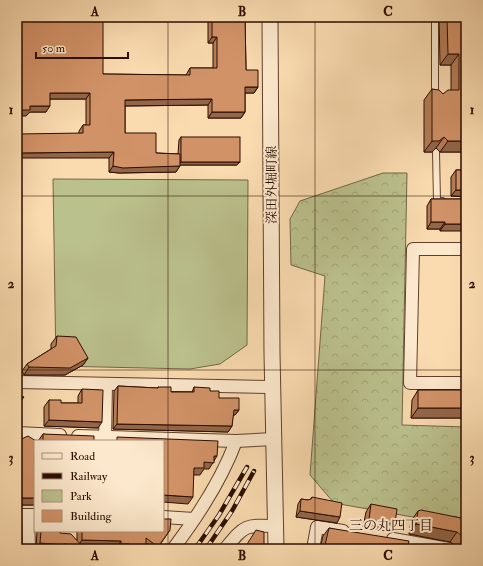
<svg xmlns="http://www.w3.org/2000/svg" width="483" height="566" font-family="'IM FELL Double Pica','Noto Serif JP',serif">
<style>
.forest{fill:url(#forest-crowns);stroke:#736646}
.park{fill:#bbc18d;stroke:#736646}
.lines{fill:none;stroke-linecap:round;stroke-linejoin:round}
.service-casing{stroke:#5f402c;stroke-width:8}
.minor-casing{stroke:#5f402c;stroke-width:14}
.tertiary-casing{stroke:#5f402c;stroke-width:17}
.service{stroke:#fce8cc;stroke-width:6}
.minor{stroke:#fce8cc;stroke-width:12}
.tertiary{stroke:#fce8cc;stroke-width:15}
.rail-casing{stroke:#2b0c00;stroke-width:4.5}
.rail{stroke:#fce8cc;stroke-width:3;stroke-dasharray:9;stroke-linecap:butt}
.wall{fill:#b47e59;stroke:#2b0c00}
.shaded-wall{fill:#926648;stroke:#2b0c00}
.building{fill:#d19267;stroke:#2b0c00}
.grid{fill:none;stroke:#2b0c00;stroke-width:1;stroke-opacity:0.55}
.labels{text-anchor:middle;stroke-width:4;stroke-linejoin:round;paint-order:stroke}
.street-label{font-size:13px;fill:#2b0c00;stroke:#fce8cc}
.neighbourhood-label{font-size:14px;fill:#2b0c00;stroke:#fce8cc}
.neatline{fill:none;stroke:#2b0c00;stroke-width:1.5}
.grid-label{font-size:13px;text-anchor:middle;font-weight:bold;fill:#2b0c00}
</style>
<defs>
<pattern id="forest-crowns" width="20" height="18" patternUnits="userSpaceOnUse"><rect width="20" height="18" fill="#bbc18d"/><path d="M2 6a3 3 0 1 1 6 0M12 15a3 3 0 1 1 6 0" fill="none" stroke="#a1a578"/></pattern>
</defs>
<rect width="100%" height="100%" fill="#fadbb0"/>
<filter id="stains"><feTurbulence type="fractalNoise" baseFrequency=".005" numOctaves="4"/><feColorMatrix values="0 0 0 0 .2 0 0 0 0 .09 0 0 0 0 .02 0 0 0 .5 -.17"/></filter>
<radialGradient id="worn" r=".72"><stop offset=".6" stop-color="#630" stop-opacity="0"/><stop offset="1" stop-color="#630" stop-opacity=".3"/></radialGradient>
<!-- forest -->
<polygon class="forest" points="383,173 407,173 402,425 466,427 466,518 463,526 334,503 310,475 325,276 291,265 290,219 300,201"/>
<!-- park -->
<polygon class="park" points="53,179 248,180 247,345 220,364 190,369 56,366"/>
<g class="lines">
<defs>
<g id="service">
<polyline points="435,17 435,97"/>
<polyline points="436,152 437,201 442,201"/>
</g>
<g id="minor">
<polyline points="466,249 413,249 410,383 466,383"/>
<polyline points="17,382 273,387"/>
<polyline points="17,433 60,435"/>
<polyline points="78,436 236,441 274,439"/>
<polyline points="105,441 106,384"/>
<polyline points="17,515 35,515"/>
<polyline points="28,515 29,549"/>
<polyline points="163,517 194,519"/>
<polyline points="393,539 449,549"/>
<path d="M173 549C198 516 222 479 236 441"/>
<path d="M225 549C245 525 244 525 276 526"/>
<polyline points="313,549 317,527 343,531"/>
</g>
<polyline id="tertiary" points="270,17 272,353 276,549"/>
</defs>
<!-- service casing -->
<use href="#service" class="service-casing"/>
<!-- minor casing -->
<use href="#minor" class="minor-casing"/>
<!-- tertiary casing -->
<use href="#tertiary" class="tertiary-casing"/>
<!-- service -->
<use href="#service" class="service"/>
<!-- minor -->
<use href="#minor" class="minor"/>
<!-- tertiary -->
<use href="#tertiary" class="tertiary"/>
<defs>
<g id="rail">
<polyline points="195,549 219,515 247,467"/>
<polyline points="206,549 232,511 254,471"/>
</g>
</defs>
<!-- rail casing -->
<use href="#rail" class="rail-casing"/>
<!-- rail -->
<use href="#rail" class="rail"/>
</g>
<!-- wall -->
<g class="wall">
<polygon points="17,17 103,74 186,75 190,68 213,68 213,43 208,43 208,18 209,17 245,17 246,70 258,87 254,93 245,93 245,112 241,118 208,118 208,105 125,106 125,133 156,153 178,154 179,140 181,137 240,162 237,165 180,165 176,172 119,173 109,172 109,158 79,133 79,131 83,125 86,125 86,99 50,99 46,112 30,112 26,116"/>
<polygon points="439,17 466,17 466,152 440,152 436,148 432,152 424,152 424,100 432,89 443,94 451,90 451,65 440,65"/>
<polygon points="456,170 466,170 466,197 451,196 451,177"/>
<polygon points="431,199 466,199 440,231 440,229 427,229 427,206"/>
<polygon points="57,336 88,358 83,365 65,375 24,375 22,371 27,364 51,349 51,344"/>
<polygon points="118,386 157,388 158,387 171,392 192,392 194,387 210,391 219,398 239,410 235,415 233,415 232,426 228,432 113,429 114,391"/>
<polygon points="82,389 98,428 44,426 44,407 49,400 61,403 78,403 78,396"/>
<polygon points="418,390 466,390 466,418 411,418 412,400"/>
<polygon points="43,434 94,441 38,441"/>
<rect x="17" y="441" width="18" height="64"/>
<polygon points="312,497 337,523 296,517 298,504 301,499 308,500 310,500"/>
<polygon points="371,504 389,531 363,527 366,512"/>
<polygon points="418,511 466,519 466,549 439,549 443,544 455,545 450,542 409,534 411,521"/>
<polygon points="329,528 408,546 420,549 320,549 323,536"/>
<polygon points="170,530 157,549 36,549 37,531 60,531 60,533 77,540 77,531 163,531"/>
</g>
<!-- shaded-wall -->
<g class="shaded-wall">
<polygon points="212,37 217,37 213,43 208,43"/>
<polygon points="448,54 459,54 451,65 440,65"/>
<polygon points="245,87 258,87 254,93 241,93"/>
<polygon points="50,93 90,93 86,99 46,99"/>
<polygon points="212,99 208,105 121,106 125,100"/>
<polygon points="30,106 50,106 46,112 30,112 26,116 17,116 17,110"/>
<polygon points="212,112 245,112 241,118 208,118"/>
<polygon points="444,137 436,148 432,152 424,152 432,141"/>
<polygon points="448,141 466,141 466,152 440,152"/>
<polygon points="114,152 109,158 17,158 17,153"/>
<polygon points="181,162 240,162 237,165 178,165"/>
<polygon points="113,166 180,166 176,172 119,173 109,172"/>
<polygon points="456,190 466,190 466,197 451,196"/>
<polygon points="431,222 445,222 440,229 427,229"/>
<polygon points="445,224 466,224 466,231 440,231"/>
<polygon points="88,358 83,365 65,375 24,375 29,367"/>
<polygon points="24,397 20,402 17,401"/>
<polygon points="418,408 466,408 466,418 411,418"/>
<polygon points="234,410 239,410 235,415 230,415"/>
<polygon points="17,417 20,417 17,422"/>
<polygon points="49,420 102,422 98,428 44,426"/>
<polygon points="117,424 232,426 228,432 113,429"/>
<polygon points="214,456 217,456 209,469 204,469 200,475 189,475 194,468"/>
<polygon points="17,475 21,475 17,481"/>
<polygon points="163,495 193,497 188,504 163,502"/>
<polygon points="21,498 35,498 35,505 17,505 17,503"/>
<polygon points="300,511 340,517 337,523 296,517"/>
<polygon points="369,519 395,524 389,531 363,527"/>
<polygon points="416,524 457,532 450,542 409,534"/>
<polygon points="82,540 121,541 116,549 84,548 83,549 67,549 69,547 77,547"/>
<polygon points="40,543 65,545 63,549 36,549"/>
<polygon points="121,544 129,544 126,549 117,549"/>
</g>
<!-- building -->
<g class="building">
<polygon points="17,17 103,17 103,74 190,75 190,68 217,68 217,37 212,37 212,17 245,17 246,70 258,70 258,87 245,87 245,112 212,112 212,99 125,100 125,133 156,133 156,153 180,154 180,166 123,168 113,166 114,152 17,153 17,134 83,133 83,125 90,125 90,93 50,93 50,106 30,106 30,110 17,110"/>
<polygon points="447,17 466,17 466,141 448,141 444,137 439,141 432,141 432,89 439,90 443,94 448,90 459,90 459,54 448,54"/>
<rect x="181" y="137" width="59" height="25"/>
<rect x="456" y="170" width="10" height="20"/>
<polygon points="431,199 466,199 466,224 445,224 445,222 431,222"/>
<polygon points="57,336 76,337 88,358 70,368 29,367 27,364 56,346"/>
<polygon points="118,386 158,388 158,387 171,387 171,392 194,392 194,387 210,388 210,391 219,391 219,398 239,398 239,410 234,410 232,426 117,424"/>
<polygon points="82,389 103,390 102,422 49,420 49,400 61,400 61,403 82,403"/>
<rect x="418" y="390" width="48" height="18"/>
<polygon points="17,396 24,397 17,401"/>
<polygon points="17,401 21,401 20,417 17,417"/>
<polygon points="43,434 94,436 94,441 43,441"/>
<polygon points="28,436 36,441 35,441 35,498 21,498 21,475 17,475 17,441"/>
<polygon points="117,437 218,441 217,456 214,456 214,463 204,462 204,468 194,468 193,497 163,495 163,441 117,441"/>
<polygon points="312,497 342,503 340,517 300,511 301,499 308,500 311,499"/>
<polygon points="371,504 397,509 395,524 369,519"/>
<polygon points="421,510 466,519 466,549 442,549 443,544 459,546 462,543 463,537 457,532 416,524 418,511"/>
<polygon points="163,519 171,519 170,530 158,547 146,538 146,549 129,549 129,544 121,544 121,541 82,540 82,531 163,531"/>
<polygon points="329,528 409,541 408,546 420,549 324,549"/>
<polygon points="256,530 264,532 264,549 244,549"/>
<polygon points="41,531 60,531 60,533 71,534 84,548 69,547 65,543 65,545 40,543"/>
</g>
<!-- grid -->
<path class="grid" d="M168 17V549M315 17V549M17 196H466M17 370H466"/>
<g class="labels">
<!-- street labels -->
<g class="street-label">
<text transform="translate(271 185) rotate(-90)" y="5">深田外堀町線</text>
</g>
<!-- neighbourhood labels -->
<g class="neighbourhood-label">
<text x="391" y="530">三の丸四丁目</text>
</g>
</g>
<!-- margin -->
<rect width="483" height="566" fill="none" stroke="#fadbb0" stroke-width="44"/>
<!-- legend -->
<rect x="34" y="440" width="130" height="92" fill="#fce8cc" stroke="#a8907a"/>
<rect x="42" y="453" width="20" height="6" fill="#fce8cc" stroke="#a8907a"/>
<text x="70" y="460" font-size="12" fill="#2b0c00">Road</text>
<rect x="42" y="473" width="20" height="6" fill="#2b0c00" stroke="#a8907a"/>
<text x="70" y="480" font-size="12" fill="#2b0c00">Railway</text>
<rect x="42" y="490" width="20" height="12" fill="#bbc18d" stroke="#a8907a"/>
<text x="70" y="500" font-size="12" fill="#2b0c00">Park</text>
<rect x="42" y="510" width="20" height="12" fill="#d19267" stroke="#a8907a"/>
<text x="70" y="520" font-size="12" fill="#2b0c00">Building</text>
<!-- scale -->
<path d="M36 52v6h92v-6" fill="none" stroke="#2b0c00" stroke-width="2"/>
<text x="42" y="52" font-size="12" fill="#2b0c00" stroke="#fce8cc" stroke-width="3" paint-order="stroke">50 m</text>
<rect x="22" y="22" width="439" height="522" class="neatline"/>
<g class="grid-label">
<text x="95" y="16">A</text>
<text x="242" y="16">B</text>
<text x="388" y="16">C</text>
<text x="11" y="114">1</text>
<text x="472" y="114">1</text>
<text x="11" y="288">2</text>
<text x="472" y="288">2</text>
<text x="11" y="462">3</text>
<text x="472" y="462">3</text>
<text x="95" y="560">A</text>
<text x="242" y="560">B</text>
<text x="388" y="560">C</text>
</g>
<rect width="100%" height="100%" filter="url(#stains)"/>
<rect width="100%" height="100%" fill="url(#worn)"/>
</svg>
